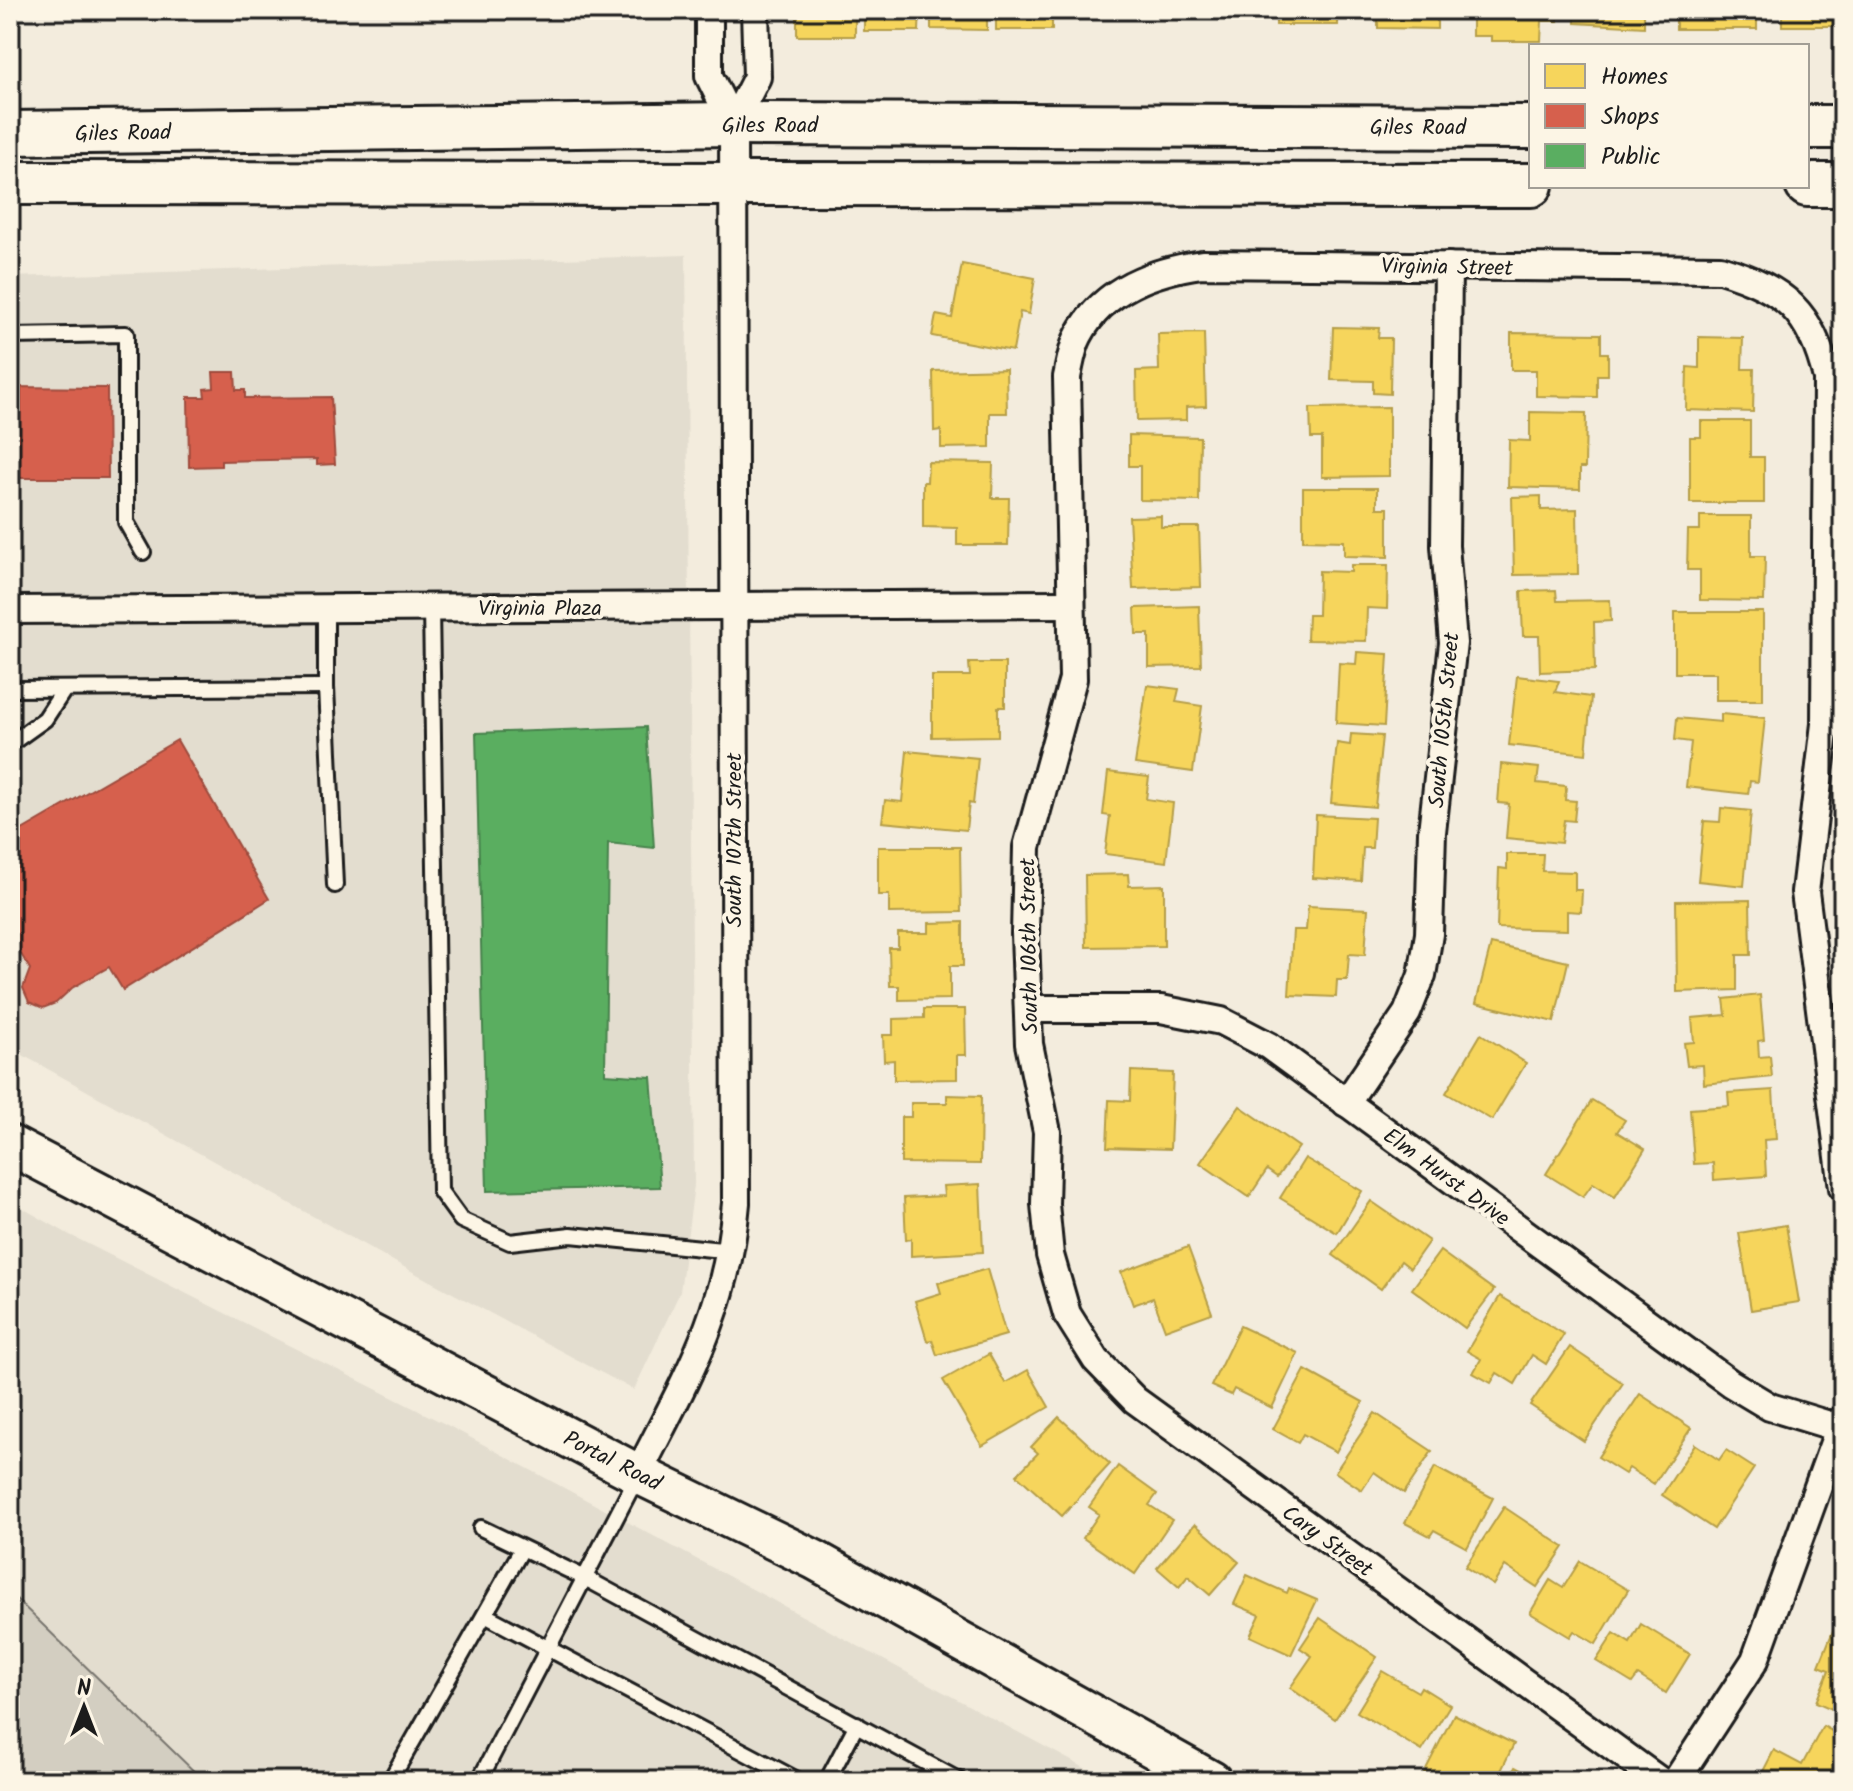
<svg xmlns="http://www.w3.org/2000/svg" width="1853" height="1791" font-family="Kalam,sans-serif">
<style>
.built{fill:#e3ddcf}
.green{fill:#d3cec1;stroke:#78756e;stroke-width:2}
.homes{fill:#f6d55c;stroke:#b59e49;stroke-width:2}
.shops{fill:#d6604d;stroke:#9e4c3e;stroke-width:2}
.public{fill:#5aae61;stroke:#47824c;stroke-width:2}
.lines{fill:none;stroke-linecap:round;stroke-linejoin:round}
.lane-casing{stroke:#1c1c1c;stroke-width:20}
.street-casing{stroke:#1c1c1c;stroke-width:32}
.secondary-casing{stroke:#1c1c1c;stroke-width:44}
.primary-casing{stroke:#1c1c1c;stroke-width:48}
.lane{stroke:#fcf5e5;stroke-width:14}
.street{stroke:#fcf5e5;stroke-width:26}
.secondary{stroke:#fcf5e5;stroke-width:38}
.primary{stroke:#fcf5e5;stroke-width:42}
.labels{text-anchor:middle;stroke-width:8;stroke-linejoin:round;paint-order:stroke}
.street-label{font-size:22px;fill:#1c1c1c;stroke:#fcf5e5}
</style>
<rect width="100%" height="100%" fill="#f3ecdd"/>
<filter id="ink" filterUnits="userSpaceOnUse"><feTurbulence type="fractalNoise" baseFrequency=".0125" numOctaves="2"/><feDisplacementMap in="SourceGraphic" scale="16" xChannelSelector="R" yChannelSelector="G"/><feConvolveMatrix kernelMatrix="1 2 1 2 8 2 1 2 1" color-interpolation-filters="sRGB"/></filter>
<g filter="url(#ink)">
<!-- built -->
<g class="built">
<polygon points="686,255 694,1185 680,1292 634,1390 413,1272 10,1048 10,277"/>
<polygon points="10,1201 68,1234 449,1426 1109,1781 204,1781 10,1593"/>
</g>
<!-- green -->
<polygon class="green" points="10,1593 204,1781 10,1781"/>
<!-- homes -->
<g class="homes">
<rect x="797" y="10" width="58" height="26"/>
<polygon points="864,10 920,10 919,31 864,31"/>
<polygon points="931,10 987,10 987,30 931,29"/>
<rect x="996" y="10" width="56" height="20"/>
<rect x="1073" y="10" width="60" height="4"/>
<rect x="1174" y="10" width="60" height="3"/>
<rect x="1276" y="10" width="62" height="15"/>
<polygon points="1378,10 1437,10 1437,29 1378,28"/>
<polygon points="1472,10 1558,10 1558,21 1542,21 1541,41 1491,41 1491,36 1472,36"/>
<polygon points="1575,10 1644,10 1644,27 1575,23"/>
<rect x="1676" y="10" width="81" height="19"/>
<rect x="1782" y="10" width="61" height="16"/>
<polygon points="962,264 1035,278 1029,314 1020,312 1013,351 932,336 936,315 952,318"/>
<polygon points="1333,327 1379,328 1378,338 1391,338 1390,394 1373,393 1373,381 1331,380"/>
<polygon points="1204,333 1206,406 1186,407 1186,420 1137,421 1136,371 1159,370 1158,334"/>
<polygon points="1511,333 1601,334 1601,353 1608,353 1608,375 1597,375 1597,397 1536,396 1536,370 1511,370"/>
<polygon points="1699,337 1743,338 1742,369 1754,369 1753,412 1686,410 1687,367 1699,368"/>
<polygon points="1006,369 1007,413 990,413 990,447 941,448 941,430 934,431 933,371"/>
<polygon points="1389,407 1389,476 1322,477 1322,438 1311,438 1310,408"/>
<polygon points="1530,412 1586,413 1585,468 1580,468 1580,489 1508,487 1509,440 1530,441"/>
<polygon points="1701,421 1750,421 1750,457 1764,457 1764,503 1690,503 1690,437 1701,437"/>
<polygon points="1129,435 1200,437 1199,501 1140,500 1140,466 1129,466"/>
<polygon points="928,462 993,463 992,498 1009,498 1008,545 957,545 957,528 923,527 923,482 927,482"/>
<polygon points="1303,488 1377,488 1377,508 1388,508 1388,557 1344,556 1344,541 1303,540"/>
<polygon points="1541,496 1541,510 1577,509 1578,574 1514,575 1512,497"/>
<polygon points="1161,516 1161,527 1199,527 1201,587 1133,589 1129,517"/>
<polygon points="1700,516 1751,516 1751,556 1765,556 1764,601 1700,600 1700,570 1687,570 1688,530 1700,530"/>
<polygon points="1351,565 1388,565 1387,609 1367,608 1366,641 1307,640 1308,615 1318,615 1319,571 1351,572"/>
<polygon points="1556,590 1557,601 1610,600 1611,621 1594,622 1595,670 1540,672 1539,636 1523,636 1521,591"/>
<polygon points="1199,606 1201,666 1149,667 1149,634 1136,634 1135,608"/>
<polygon points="1675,612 1763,612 1763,700 1716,700 1716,673 1675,673"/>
<polygon points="1357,652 1388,654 1384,726 1336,723 1339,663 1356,664"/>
<polygon points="969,663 1005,663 1005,707 998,707 998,736 932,737 932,676 970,676"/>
<polygon points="1517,676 1559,681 1555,692 1591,697 1586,754 1509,745"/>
<polygon points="1147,685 1179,689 1176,702 1202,706 1193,772 1135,764"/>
<polygon points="1721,714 1765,718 1758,782 1750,781 1748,794 1686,787 1691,742 1675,740 1677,718 1721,722"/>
<polygon points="1351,734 1382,736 1375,807 1331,803 1337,743 1350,745"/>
<polygon points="907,751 978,758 973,804 969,803 966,830 882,822 885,800 902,802"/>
<polygon points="1501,764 1539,768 1537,783 1566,786 1565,800 1576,801 1574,821 1564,820 1561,843 1506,838 1509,804 1498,803"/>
<polygon points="1108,772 1149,777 1146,799 1173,803 1166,862 1105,854 1110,816 1103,815"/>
<polygon points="1721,808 1751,811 1744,886 1698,881 1704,821 1720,822"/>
<polygon points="1316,815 1374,818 1372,848 1363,848 1361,881 1313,878"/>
<polygon points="878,847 960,847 961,912 889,913 889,895 878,895"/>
<polygon points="1507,854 1543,854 1542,871 1575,872 1575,890 1582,890 1581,912 1567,911 1567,930 1497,928 1499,868 1507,869"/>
<polygon points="1128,874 1129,886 1164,885 1164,946 1086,947 1085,875"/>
<polygon points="1750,900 1751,955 1737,955 1737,990 1677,992 1676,901"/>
<polygon points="1308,906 1368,909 1365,955 1349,954 1347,980 1337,980 1336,997 1289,995 1293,930 1306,930"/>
<polygon points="963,922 963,966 950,966 950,999 899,1000 899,986 890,986 889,948 898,948 898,933 929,933 929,923"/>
<polygon points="1491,944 1568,962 1554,1022 1476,1003"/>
<polygon points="1760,995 1764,1040 1758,1041 1759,1057 1770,1056 1772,1077 1704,1084 1703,1065 1687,1066 1684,1043 1694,1042 1692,1018 1726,1015 1724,999"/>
<polygon points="924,1009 965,1009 966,1055 957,1055 957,1079 894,1080 894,1060 884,1061 883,1035 893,1035 893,1019 924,1018"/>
<polygon points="1481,1034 1526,1063 1492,1120 1446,1093"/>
<polygon points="1131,1071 1173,1073 1170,1149 1107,1147 1109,1100 1130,1101"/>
<polygon points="1773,1090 1776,1139 1764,1140 1766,1176 1714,1180 1713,1163 1694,1164 1690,1109 1729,1106 1728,1093"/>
<polygon points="947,1095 981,1096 980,1164 901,1163 901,1117 911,1117 911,1103 947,1103"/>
<polygon points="1592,1100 1625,1120 1617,1132 1645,1149 1615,1197 1593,1183 1583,1197 1546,1174"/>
<polygon points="1240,1106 1299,1147 1277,1177 1267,1170 1249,1197 1200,1163"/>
<polygon points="1305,1158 1362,1191 1337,1233 1280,1198"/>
<polygon points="980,1184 983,1252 911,1256 911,1239 906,1240 904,1198 944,1196 943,1186"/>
<polygon points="1371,1201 1429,1241 1410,1268 1401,1261 1381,1289 1333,1255"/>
<polygon points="1786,1225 1799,1302 1751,1310 1739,1233"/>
<polygon points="1188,1247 1212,1313 1165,1330 1153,1298 1133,1305 1121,1272"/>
<polygon points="1440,1251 1494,1290 1465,1328 1412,1289"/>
<polygon points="987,1269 1006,1335 937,1355 932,1340 927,1341 915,1301 941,1293 938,1283"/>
<polygon points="1500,1296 1564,1334 1546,1364 1532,1355 1515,1384 1497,1373 1491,1383 1473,1373 1481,1359 1467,1351"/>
<polygon points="1240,1326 1298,1353 1272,1408 1234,1389 1231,1395 1211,1386"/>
<polygon points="1570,1347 1623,1383 1584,1441 1530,1405"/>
<polygon points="989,1354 1005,1383 1028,1370 1049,1407 982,1446 943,1380"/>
<polygon points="1305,1370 1363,1402 1336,1452 1303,1434 1298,1443 1273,1429"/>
<polygon points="1640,1394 1691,1428 1654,1484 1629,1468 1625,1474 1598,1457"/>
<polygon points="1375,1413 1432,1451 1404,1493 1374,1472 1362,1490 1335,1472"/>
<polygon points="1059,1417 1110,1464 1062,1516 1017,1475 1038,1453 1031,1447"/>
<polygon points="1695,1444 1719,1460 1726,1450 1754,1468 1714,1529 1662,1495"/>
<polygon points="1118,1466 1157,1494 1149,1505 1172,1520 1135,1574 1083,1538 1099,1514 1089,1507"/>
<polygon points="1435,1467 1493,1498 1467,1548 1434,1530 1430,1536 1405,1523"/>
<polygon points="1504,1507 1564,1547 1537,1587 1505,1566 1493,1585 1465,1567"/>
<polygon points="1195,1524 1239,1562 1210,1595 1188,1576 1179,1587 1157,1568"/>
<polygon points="1580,1561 1628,1590 1596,1644 1574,1631 1570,1637 1530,1613 1550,1580 1563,1588"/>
<polygon points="1247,1575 1287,1593 1289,1588 1317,1600 1291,1655 1250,1636 1260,1615 1234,1604"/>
<polygon points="1320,1618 1377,1657 1335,1719 1290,1688 1312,1656 1300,1648"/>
<polygon points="1641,1624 1690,1654 1666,1693 1638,1675 1632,1683 1596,1661 1614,1633 1630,1643"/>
<polygon points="1835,1626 1843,1630 1843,1714 1816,1702 1829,1670 1819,1666"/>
<polygon points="1382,1671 1418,1692 1421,1687 1450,1705 1422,1751 1357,1712"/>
<polygon points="1454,1714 1514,1744 1496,1781 1440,1781 1424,1773"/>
<polygon points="1823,1726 1843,1737 1843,1781 1758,1781 1774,1750 1802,1765"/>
<polygon points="1515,1767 1541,1781 1508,1781"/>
</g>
<!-- shops -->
<g class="shops">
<polygon points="213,372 235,372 236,390 245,390 245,398 331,397 335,464 317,465 317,459 221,461 221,466 189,467 188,397 205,397 204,389 214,388"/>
<polygon points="10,387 107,388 108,478 10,478"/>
<polygon points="177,740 269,899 123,990 109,967 72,988 56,1003 43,1008 29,1002 23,988 30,969 10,936 10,837"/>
</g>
<!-- public -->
<polygon class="public" points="646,727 654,848 608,843 605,1074 651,1077 660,1187 487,1191 476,733"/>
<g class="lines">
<defs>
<g id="lane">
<polyline points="10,336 126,334 126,522 143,552"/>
<polyline points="431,607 440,1191 461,1220 510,1242 571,1235 732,1251"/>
<polyline points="326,608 326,687 335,885"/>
<polyline points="10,689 326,687"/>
<polyline points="10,744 45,719 64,690"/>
<polyline points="481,1528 585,1578 960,1781"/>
<polyline points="485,1615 799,1781"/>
<polyline points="390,1781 522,1549"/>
<polyline points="479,1781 638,1475"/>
<polyline points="827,1781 857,1724"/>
</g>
<g id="street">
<polyline points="709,10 709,76 733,124"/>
<polyline points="10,610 1070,604"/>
<polyline points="1028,1009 1161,1009 1221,1021 1269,1046 1730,1383 1770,1407 1839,1428"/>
<polyline points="1346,1103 1407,1013 1422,975 1429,934 1432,832 1453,643 1445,546 1448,266"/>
<path d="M638 1474C686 1378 727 1313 736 1203L733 124 757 77 755 10"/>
<path d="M1660 1781 1135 1400 1096 1360 1067 1314 1050 1255 1045 1204 1047 1132 1029 1044 1025 934 1027 847 1073 679 1067 377C1070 364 1072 347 1079 335 1104 288 1154 271 1202 264L1720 269C1785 289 1811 311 1827 378L1825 724 1805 892 1843 1188"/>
<polyline points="1676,1781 1755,1660 1843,1418"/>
</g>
<polyline id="secondary" points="10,1145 638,1474 815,1560 1212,1781"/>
<g id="primary">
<polyline points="1807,127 1843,127"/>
<polyline points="10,133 733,124 1531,127"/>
<polyline points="10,183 1531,185"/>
<polyline points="1807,185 1843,185"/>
</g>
</defs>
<!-- lane casing -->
<use href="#lane" class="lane-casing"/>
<!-- street casing -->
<use href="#street" class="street-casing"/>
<!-- secondary casing -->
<use href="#secondary" class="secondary-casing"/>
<!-- primary casing -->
<use href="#primary" class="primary-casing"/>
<!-- lane -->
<use href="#lane" class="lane"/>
<!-- street -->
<use href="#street" class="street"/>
<!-- secondary -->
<use href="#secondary" class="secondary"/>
<!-- primary -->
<use href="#primary" class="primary"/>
</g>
</g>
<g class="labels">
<!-- street labels -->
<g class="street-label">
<text x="770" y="132">Giles Road</text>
<text x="1418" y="134">Giles Road</text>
<text transform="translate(123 132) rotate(-1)" y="8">Giles Road</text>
<text transform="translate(1447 266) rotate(1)" y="8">Virginia Street</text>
<text x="540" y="615">Virginia Plaza</text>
<text transform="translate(1443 720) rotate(-85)" y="8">South 105th Street</text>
<text transform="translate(733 840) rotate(-90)" y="8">South 107th Street</text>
<text transform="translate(1028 946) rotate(-91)" y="8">South 106th Street</text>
<text transform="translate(1447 1176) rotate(36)" y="8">Elm Hurst Drive</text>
<text transform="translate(613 1460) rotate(27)" y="8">Portal Road</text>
<text transform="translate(1328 1540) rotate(36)" y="8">Cary Street</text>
</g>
</g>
<!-- margin -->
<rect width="1853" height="1791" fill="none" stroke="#fcf5e5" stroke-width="40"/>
<rect x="20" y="20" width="1813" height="1751" fill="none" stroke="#1c1c1c" stroke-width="3" filter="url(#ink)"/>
<!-- legend -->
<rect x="1529" y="44" width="280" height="144" fill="#fcf5e5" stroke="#a29e95" stroke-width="2"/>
<rect x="1545" y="64" width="40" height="24" fill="#f6d55c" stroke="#a29e95" stroke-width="2"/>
<text x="1601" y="84" font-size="24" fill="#1c1c1c">Homes</text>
<rect x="1545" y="104" width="40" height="24" fill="#d6604d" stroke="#a29e95" stroke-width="2"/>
<text x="1601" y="124" font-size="24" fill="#1c1c1c">Shops</text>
<rect x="1545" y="144" width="40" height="24" fill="#5aae61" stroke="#a29e95" stroke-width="2"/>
<text x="1601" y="164" font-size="24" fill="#1c1c1c">Public</text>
<!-- north arrow -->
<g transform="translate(84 1707)" stroke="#fcf5e5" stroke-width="6" paint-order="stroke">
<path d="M0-6L14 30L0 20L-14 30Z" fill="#1c1c1c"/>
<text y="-12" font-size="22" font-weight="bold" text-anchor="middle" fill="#1c1c1c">N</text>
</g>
</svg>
